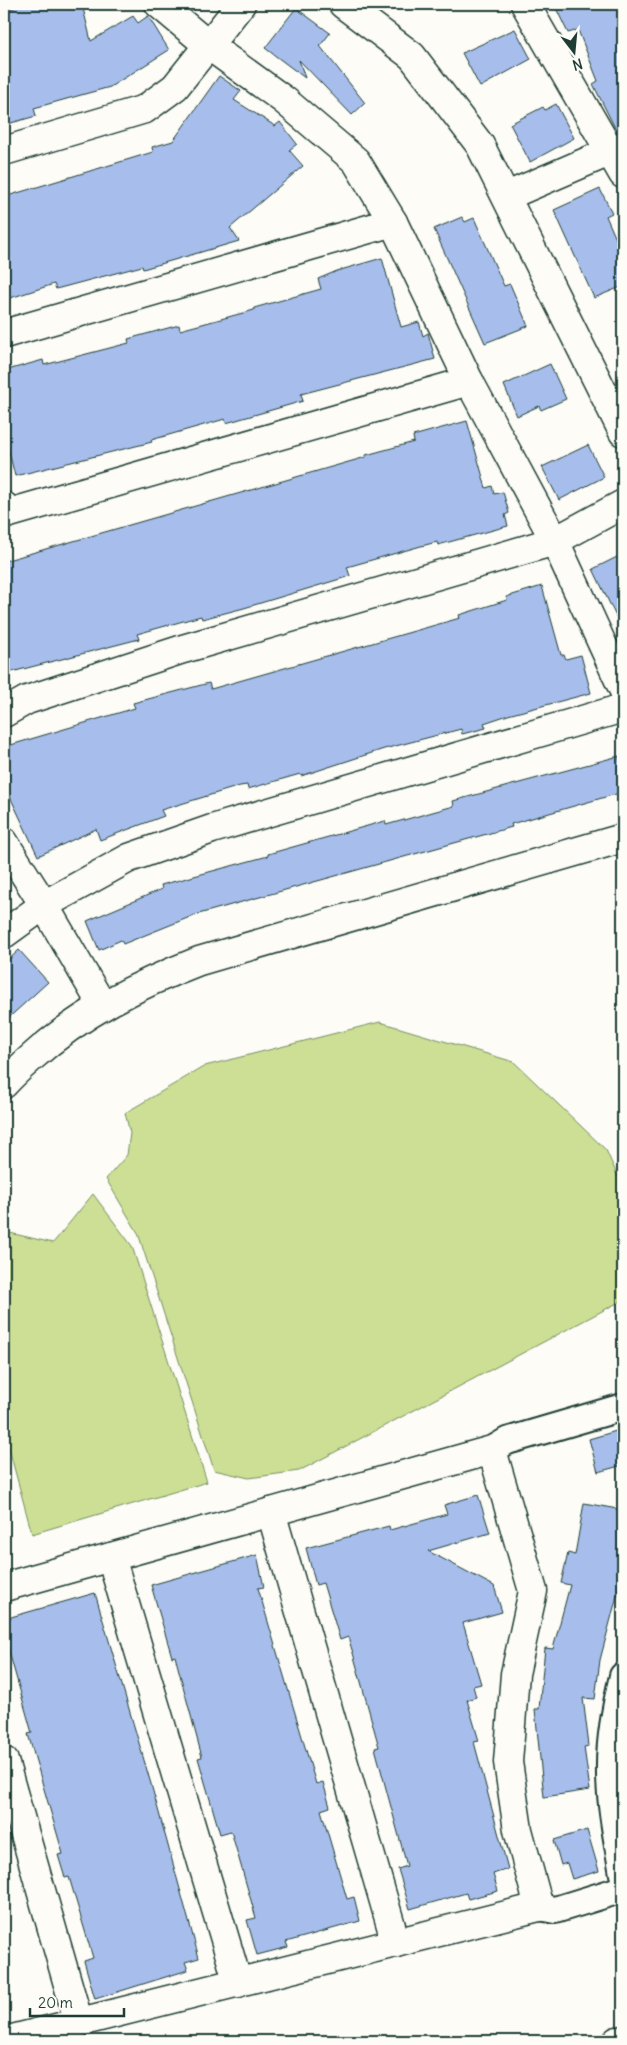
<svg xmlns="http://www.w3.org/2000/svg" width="627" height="2045" font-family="Delius,sans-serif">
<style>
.green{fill:#ccdf94;stroke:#768e64}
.building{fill:#a7beec;stroke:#1f3d34}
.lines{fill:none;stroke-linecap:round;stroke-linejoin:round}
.pedestrian-casing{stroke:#1f3d34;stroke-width:30}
.minor-casing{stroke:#1f3d34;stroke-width:31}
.tertiary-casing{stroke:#1f3d34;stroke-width:31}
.motorway-casing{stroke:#1f3d34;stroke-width:31}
.pedestrian{stroke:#fdfcf7;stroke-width:26}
.minor{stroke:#fdfcf7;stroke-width:28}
.tertiary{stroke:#fdfcf7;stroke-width:28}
.motorway{stroke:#fdfcf7;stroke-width:28}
</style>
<rect width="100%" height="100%" fill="#fdfcf7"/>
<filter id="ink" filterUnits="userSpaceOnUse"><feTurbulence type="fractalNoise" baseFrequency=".02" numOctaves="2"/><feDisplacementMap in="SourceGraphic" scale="10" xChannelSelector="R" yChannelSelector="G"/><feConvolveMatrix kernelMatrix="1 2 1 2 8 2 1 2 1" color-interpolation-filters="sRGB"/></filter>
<g filter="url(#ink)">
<!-- green -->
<g class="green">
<polygon points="380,1022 514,1062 606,1150 623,1188 623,1300 299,1471 249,1478 214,1470 138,1233 106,1179 127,1155 130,1133 125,1113 205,1066"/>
<polygon points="93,1194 132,1246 207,1482 32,1534 4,1430 4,1252 10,1233 53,1243"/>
</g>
<!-- building -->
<g class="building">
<polygon points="13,4 82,4 91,41 133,16 138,23 148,16 169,50 110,87 34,108 36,116 4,125 4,9 14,8"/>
<polygon points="554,4 623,4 623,131 617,132 593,84 598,81 578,30 568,33"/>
<polygon points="296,8 330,33 320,46 365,103 352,115 299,60 305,78 265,48"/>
<polygon points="515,29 531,59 480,87 462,53"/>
<polygon points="219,76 241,91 234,100 275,126 280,122 297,144 289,150 303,166 230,228 239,241 143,269 142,266 56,289 54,284 4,300 4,197 153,152 152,147 173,141"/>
<polygon points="556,104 574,138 530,162 510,124 543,107 545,110"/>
<polygon points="600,189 612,213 606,216 623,255 623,286 594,298 554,210"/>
<polygon points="462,217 465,222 474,218 504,286 510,284 528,326 485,343 434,229"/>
<polygon points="382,258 401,327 419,322 423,336 428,333 435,359 301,394 303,401 226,423 225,419 151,440 152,442 15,476 4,432 4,371 43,360 44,365 129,343 128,339 179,325 180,330 254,310 254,308 321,289 318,279 337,271"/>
<polygon points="550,364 566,399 541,410 539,406 517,416 504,385"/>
<polygon points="467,421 486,488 492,486 494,494 503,492 509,513 505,515 508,526 438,545 437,542 421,546 347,567 350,576 244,608 202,619 201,616 137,634 139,639 4,674 4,561 366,457 366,455 414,442 413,436"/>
<polygon points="588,445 604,477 559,500 542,467"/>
<polygon points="623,554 623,631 593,569"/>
<polygon points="542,586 561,655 564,655 566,659 581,655 591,693 508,715 484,723 486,728 462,734 461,729 384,749 301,776 300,774 248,789 247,785 240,786 161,810 164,816 100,840 96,829 38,856 4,784 4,747 135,708 133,703 209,683 211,689 460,618 459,615 507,600 506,597"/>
<polygon points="619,756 623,771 623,792 511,824 512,827 195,915 123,944 121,940 99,950 87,921 162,889 161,885 268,856 268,854 385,821 386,825 454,806 453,801"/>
<polygon points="19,950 48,982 4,1022 4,964"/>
<polygon points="623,1429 623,1465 598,1472 589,1439"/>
<polygon points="478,1495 490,1533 428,1551 494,1586 502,1612 463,1623 481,1684 473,1686 476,1697 467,1700 479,1741 474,1742 508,1869 493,1874 498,1891 468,1899 466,1893 410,1909 398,1869 407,1866 375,1748 379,1747 353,1653 348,1637 340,1640 323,1583 316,1585 306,1548 389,1526 390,1530 447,1514 444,1505"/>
<polygon points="584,1503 623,1510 623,1573 600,1660 595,1699 583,1698 589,1746 584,1747 590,1790 544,1797 535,1709 539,1709 545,1648 553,1649 570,1585 561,1583 568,1553 575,1555"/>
<polygon points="257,1555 264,1587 258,1588 316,1784 323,1782 330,1807 321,1810 347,1899 354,1897 360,1921 286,1942 288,1947 257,1955 247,1920 256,1918 231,1831 220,1834 198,1758 202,1757 175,1656 172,1657 151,1585"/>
<polygon points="95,1593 151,1784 199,1958 185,1962 188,1970 95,1999 84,1961 93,1958 69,1877 65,1878 58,1855 63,1854 28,1734 32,1733 4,1634 4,1619"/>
<polygon points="587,1830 599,1871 572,1879 567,1863 561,1865 554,1840"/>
</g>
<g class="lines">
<defs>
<g id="pedestrian">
<polyline points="492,1450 507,1441 623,1407"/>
<path d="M623 1676C616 1705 610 1735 610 1764 609 1801 617 1838 623 1874"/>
<polyline points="539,1907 555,1910 623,1889"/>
</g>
<g id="minor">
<polyline points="159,4 208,45 284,100 356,161 393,222 469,381 555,541 623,689"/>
<polyline points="525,4 623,174"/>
<polyline points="4,151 145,109 175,87 241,4"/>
<polyline points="507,196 623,146"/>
<polyline points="4,334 393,222"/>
<polyline points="4,506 6,514 469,381"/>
<polyline points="4,713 27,700 183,649 555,541 623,504"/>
<polyline points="4,842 44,905 102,1005"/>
<polyline points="4,934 44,905 129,858 212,829 623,708"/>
<polyline points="271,1512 396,1943"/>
<polyline points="111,1557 238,1983"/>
<polyline points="4,1587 492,1450 533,1591 515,1674 508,1762 518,1830 539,1907 4,2041"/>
<polyline points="4,1761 79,2023"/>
</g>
<g id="tertiary">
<polyline points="343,4 412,56 480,145 623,432"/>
<path d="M4 1084C12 1075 22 1066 31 1058 81 1013 137 985 199 961L623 838"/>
</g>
<polyline id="motorway" points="617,2041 623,2040"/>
</defs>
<!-- pedestrian casing -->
<use href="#pedestrian" class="pedestrian-casing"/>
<!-- minor casing -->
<use href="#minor" class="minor-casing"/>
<!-- tertiary casing -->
<use href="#tertiary" class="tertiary-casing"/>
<!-- motorway casing -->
<use href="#motorway" class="motorway-casing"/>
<!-- pedestrian -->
<use href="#pedestrian" class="pedestrian"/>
<!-- minor -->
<use href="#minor" class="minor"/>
<!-- tertiary -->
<use href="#tertiary" class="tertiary"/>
<!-- motorway -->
<use href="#motorway" class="motorway"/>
</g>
</g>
<!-- margin -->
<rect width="627" height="2045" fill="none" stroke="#fdfcf7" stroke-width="20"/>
<rect x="10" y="10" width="607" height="2025" fill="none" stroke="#1f3d34" stroke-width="2" filter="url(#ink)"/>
<!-- north arrow -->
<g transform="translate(574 52) rotate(164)" stroke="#fdfcf7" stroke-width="4" paint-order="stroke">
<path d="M0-4L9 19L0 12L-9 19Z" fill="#1f3d34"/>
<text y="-8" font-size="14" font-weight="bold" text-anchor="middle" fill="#1f3d34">N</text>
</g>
<!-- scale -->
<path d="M30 2008v8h94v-8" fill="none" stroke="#1f3d34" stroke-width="2.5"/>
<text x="38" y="2008" font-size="15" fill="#1f3d34" stroke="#fdfcf7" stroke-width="4" paint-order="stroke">20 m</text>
</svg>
